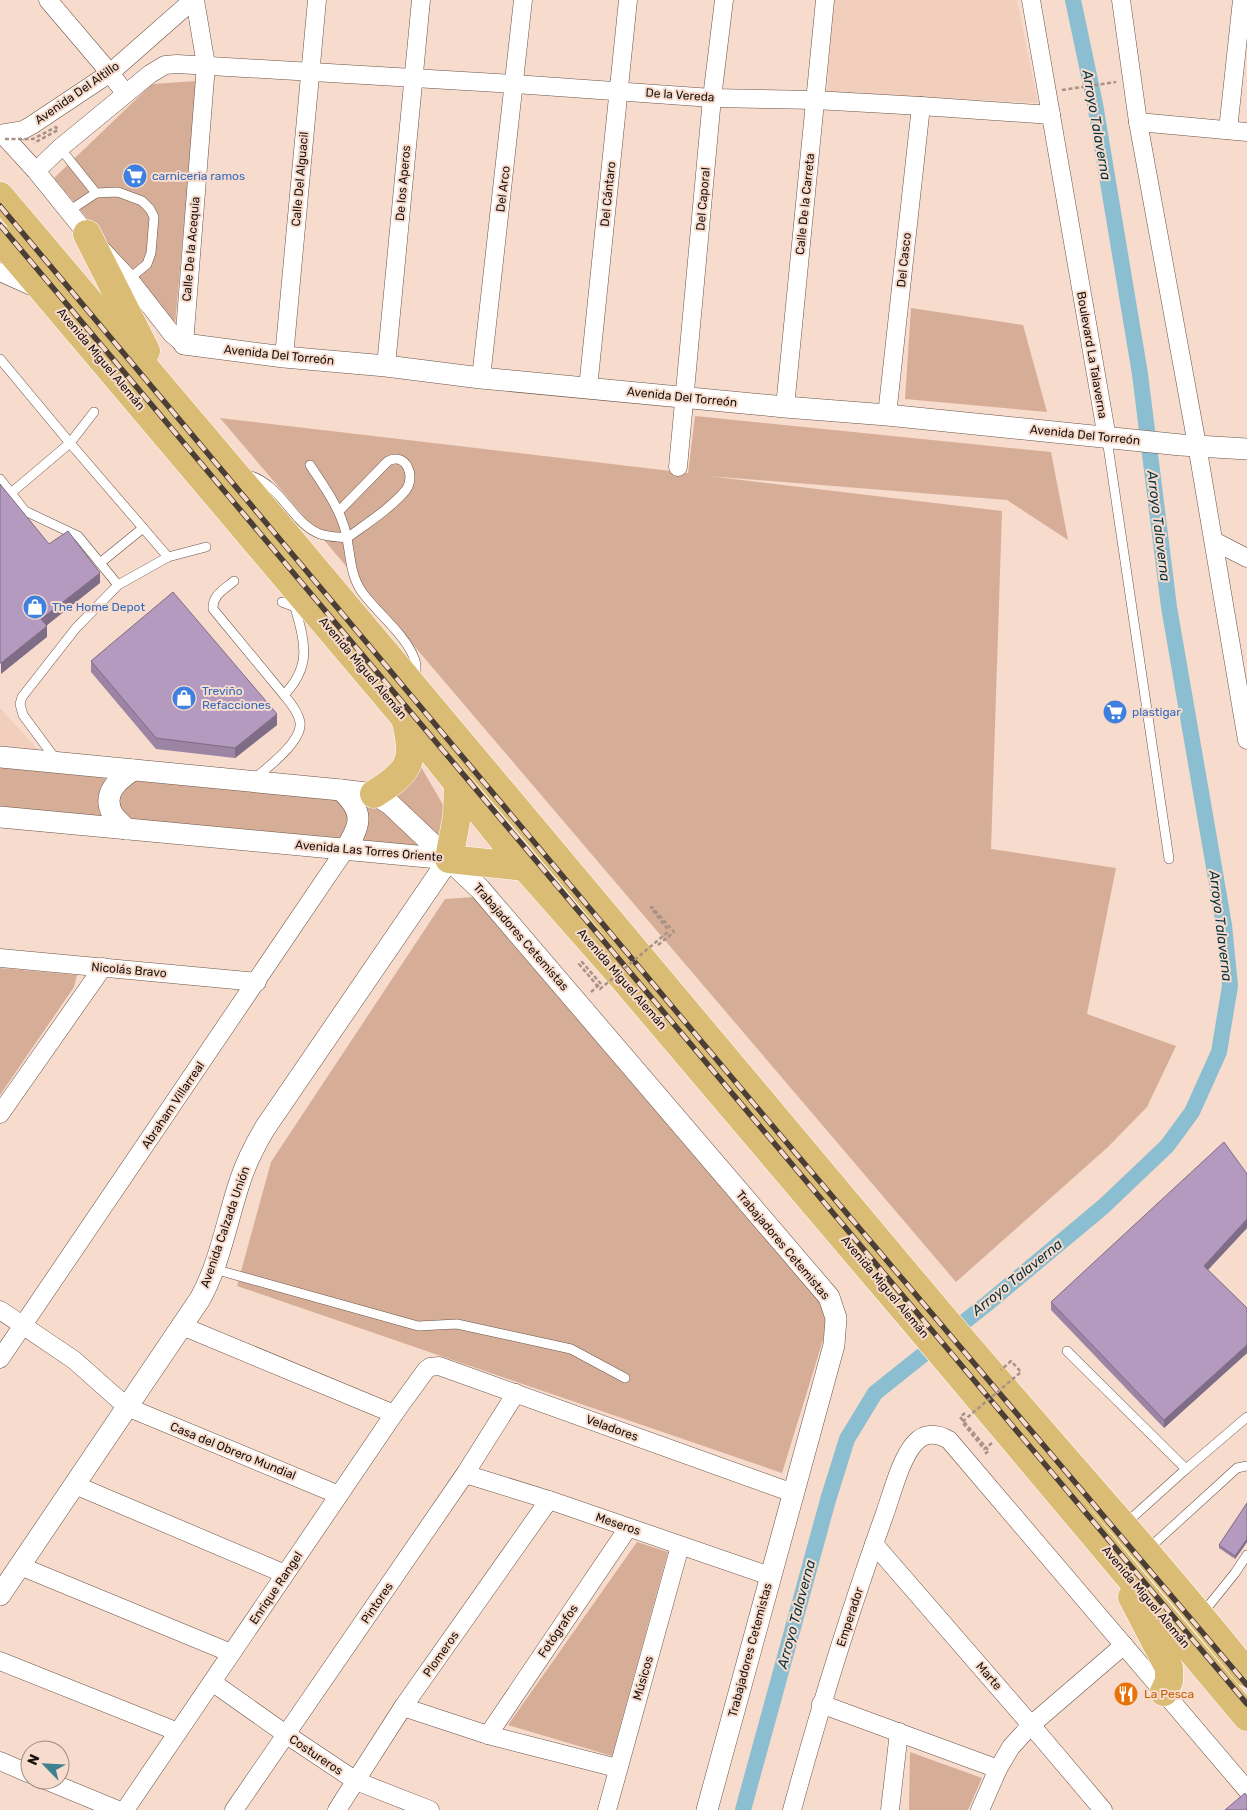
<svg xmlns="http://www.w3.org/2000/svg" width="1247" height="1810" font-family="Rubik,sans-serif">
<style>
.built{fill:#f2cfbd}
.green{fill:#d6ae98}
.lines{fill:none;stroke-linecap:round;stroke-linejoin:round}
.canal{stroke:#8bbed0;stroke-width:16}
.service-casing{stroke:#6a5346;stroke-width:10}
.minor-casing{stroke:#6a5346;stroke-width:19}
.tertiary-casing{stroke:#6a5346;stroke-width:22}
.trunk-casing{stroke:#fff;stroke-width:29}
.path{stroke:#a89287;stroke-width:2.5;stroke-dasharray:4 2.5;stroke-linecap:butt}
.service{stroke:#fff;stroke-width:9}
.minor{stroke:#fff;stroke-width:18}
.tertiary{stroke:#fff;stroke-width:21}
.trunk{stroke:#dbbc74;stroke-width:28}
.rail-casing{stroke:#4b3e36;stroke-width:5.5}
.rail{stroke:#f7dbcc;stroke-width:4;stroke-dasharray:11;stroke-linecap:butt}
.path-bridge{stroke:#a89287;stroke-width:2.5;stroke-dasharray:4 2.5;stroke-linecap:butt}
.wall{fill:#9c84a4}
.shaded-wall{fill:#7f6c86}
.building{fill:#b59abf;stroke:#7f6c86}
.labels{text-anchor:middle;stroke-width:4;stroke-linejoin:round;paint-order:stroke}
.street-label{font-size:12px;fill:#19100b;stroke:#f7dbcc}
.shop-label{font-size:12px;fill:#366cbe;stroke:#f7dbcc;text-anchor:start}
.food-label{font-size:12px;fill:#c56008;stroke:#f7dbcc;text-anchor:start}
.water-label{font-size:14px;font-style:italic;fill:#023340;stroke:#f7dbcc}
</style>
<rect width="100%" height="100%" fill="#f7dbcc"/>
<!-- built -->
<g class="built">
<polygon points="833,0 1017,0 1038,103 827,92"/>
<polygon points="0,708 40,752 0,748"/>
</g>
<!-- green -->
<g class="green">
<polygon points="197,81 175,324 54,178 152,84"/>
<polygon points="911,308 1023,325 1047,412 905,399"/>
<polygon points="695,416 1051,452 1068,540 1007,500 708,476 1002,511 991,849 1116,868 1087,1014 1176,1046 1147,1107 1108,1147 956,1282 220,418 688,473"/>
<polygon points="417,760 446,810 444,848 394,795"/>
<polygon points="0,766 106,775 103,788 102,818 0,809"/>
<polygon points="132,778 343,797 353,818 339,841 128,822 118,811 120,786"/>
<polygon points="362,799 375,800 420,846 360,842"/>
<polygon points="474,897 831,1314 782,1473 237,1286 271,1162 445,899"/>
<polygon points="0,968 77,975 74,987 0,1095"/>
<polygon points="637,1542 668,1552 612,1756 508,1725"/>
<polygon points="910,1752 982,1778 968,1810 909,1810"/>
</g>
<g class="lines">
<!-- canal -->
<polyline class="canal" points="743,1810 828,1500 847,1439 875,1393 988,1303 1104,1206 1167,1146 1192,1112 1219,1052 1230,986 1224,925 1169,607 1140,374 1095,104 1073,0"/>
<defs>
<g id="service">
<polyline points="60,148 96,193"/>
<polyline points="69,211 96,193 118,192 142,201 150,209 154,217 151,253 147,264 129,279"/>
<polyline points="0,359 70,443 11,493"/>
<polyline points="94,412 70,443 168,557 206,547"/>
<polyline points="1107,439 1169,859"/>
<path d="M310 465C323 485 337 504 344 526 351 548 348 572 362 592 377 613 405 634 414 658 417 663 416 671 416 677"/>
<path d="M245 474C282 483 291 523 320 534 329 537 339 537 347 538 366 524 391 508 406 490 416 476 406 452 388 461L339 511"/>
<polyline points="0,479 25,511 78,536 100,563 143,528"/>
<polyline points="100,563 118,585 168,557"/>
<path d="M234 581C225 589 212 595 213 609L284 695C312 666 305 643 295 607"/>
<polyline points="282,602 295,607 299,605"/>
<polyline points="57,761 23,715 20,704 22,697 76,628 118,585"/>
<path d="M254 779C268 767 303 741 300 722 298 712 291 703 284 695"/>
<polyline points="214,1269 418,1326 457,1324 571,1349 625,1378"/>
<polyline points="1067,1351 1186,1469"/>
<polyline points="1125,1524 1186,1469 1247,1417"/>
<polyline points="1147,1550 1237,1468 1247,1466"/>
<polyline points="1202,1614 1235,1573 1247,1555"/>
</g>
<g id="minor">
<polyline points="48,0 110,73 125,93"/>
<polyline points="1031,0 1107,438"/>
<polyline points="1121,0 1138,122 1197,445 1247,740"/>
<polyline points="1138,122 1247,132"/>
<polyline points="1228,130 1242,0"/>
<polyline points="0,134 23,130 32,125 110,73 193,0"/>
<polyline points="3,135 36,171 87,234 129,279 172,334 184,344"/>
<polyline points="36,171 60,148 150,74 165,65 177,64 515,84 712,98 815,100 921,106 1051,115"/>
<polyline points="0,272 38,289"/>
<polyline points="184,344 206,65 195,0"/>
<polyline points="284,357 317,0"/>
<polyline points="386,366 421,0"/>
<polyline points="481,378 523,0"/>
<polyline points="588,388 628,0"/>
<polyline points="785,407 825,0"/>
<polyline points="887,415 921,106"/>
<polyline points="678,467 712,98 724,0"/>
<polyline points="1214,541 1247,558"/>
<polyline points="0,958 257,982"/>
<polyline points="0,1114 103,967"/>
<polyline points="0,1310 74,1360 127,1407 339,1495"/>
<polyline points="182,1326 394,1414"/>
<polyline points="0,1359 345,850"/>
<polyline points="465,1474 549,1500 770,1576"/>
<polyline points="75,1485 285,1574"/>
<polyline points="874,1544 1031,1725 1103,1810"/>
<polyline points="20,1566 231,1653"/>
<polyline points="0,1661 178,1732"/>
<polyline points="212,1682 287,1735 356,1781 430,1810"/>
<polyline points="821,1704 998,1769"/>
<polyline points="403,1707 488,1735 617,1768"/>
<polyline points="488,1735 628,1528"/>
<polyline points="0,1761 30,1774"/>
<polyline points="45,1780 118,1810"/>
<polyline points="125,1810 394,1414 426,1370 430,1367 439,1366 793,1493"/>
<polyline points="234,1810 465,1474 516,1393"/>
<polyline points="337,1810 403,1707 549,1500"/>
<polyline points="607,1810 680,1546"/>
<path d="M792 1810C819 1711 849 1613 884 1516 891 1497 901 1457 915 1443 924 1432 937 1433 949 1440L1247 1790"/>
<polyline points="890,1810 899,1732"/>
<polyline points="980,1810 998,1769 1011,1747 1031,1725 1124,1645"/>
</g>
<g id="tertiary">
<polyline points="184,344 284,357 386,366 481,378 785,407 887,415 1181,445 1247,449"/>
<polyline points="0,757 341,790 374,794 390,804 480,889 829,1297 836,1318 834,1345 707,1810"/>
<path d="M341 790C364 812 362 823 345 850"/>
<polyline points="0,817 449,859"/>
<path d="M126 829C122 824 115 819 112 813 102 793 118 780 133 770"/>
<path d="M0 1595 200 1299C220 1263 227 1220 240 1181 246 1162 255 1145 265 1128L449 859"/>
</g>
<g id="trunk">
<path d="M0 196C308 559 614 924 919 1289 1027 1418 1142 1542 1247 1673"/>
<polyline points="87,234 146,351"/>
<polyline points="0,239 405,718 525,867 616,970 913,1320 1247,1717"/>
<polyline points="458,783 457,816 449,859 525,867"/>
<path d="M374 794C411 771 416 761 405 718"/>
<polyline points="1132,1597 1169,1668 1169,1681 1164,1692"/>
</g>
</defs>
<!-- service casing -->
<use href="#service" class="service-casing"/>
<!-- minor casing -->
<use href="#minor" class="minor-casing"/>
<!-- tertiary casing -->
<use href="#tertiary" class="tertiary-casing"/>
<!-- trunk casing -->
<use href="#trunk" class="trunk-casing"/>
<!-- path -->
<g class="path">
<polyline points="1062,90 1116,82"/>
<polyline points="658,945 674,932 652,907 651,908 669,931"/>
<polyline points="591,992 600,984"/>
<polyline points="965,1413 960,1417 989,1451 983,1455"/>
</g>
<!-- service -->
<use href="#service" class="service"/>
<!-- minor -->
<use href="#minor" class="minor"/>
<!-- tertiary -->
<use href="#tertiary" class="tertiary"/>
<!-- trunk -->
<use href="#trunk" class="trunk"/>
<defs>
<g id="rail">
<polyline points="0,206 754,1104 1247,1685"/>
<polyline points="0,225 1247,1704"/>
</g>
</defs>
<!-- rail casing -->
<use href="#rail" class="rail-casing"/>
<!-- rail -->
<use href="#rail" class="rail"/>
<!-- path-bridge -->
<g class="path-bridge">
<polyline points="5,139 33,139 56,127 58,130 34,143"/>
<polyline points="601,984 582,962 579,964 600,989 669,931"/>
<polyline points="992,1443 984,1449 962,1422 1021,1372 1011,1361 1001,1370"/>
</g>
</g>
<!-- wall -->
<g class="wall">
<polygon points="91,661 277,725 235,758 156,749 91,672"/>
<polygon points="1247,1228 1208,1270 1247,1308 1247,1353 1164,1428 1051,1310 1051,1302"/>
<polygon points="1247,1503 1247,1542 1235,1559 1219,1548 1219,1545"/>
</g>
<!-- shaded-wall -->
<g class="shaded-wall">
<polygon points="100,573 100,583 41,630 41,619"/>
<polygon points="47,626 47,637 1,674 1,663"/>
<polygon points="277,714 277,725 235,758 235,748"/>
<polygon points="1247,1219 1247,1228 1204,1274 1204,1266"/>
<polygon points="1247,1345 1247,1353 1164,1428 1164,1420"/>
<polygon points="1247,1539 1247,1542 1235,1559 1235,1556"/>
</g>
<!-- building -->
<g class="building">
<polygon points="0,484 49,544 68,531 100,573 41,619 47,626 1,663 0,663"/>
<polygon points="173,592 277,714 235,748 156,738 91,661"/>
<polygon points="1224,1142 1247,1174 1247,1219 1204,1266 1247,1308 1247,1345 1164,1420 1051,1302"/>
<polygon points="1247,1503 1247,1539 1235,1556 1219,1545"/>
<polygon points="1245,1793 1247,1796 1247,1810 1225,1810"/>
</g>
<!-- icons -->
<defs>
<symbol id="supermarket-disc" viewBox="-11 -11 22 22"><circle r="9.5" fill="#3f7fe0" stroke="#f7dbcc"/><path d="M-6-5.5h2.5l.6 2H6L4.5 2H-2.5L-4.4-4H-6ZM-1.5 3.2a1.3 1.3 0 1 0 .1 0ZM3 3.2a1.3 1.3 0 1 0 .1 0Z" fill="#fff"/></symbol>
<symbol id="shop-disc" viewBox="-11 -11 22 22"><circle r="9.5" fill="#3f7fe0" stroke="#f7dbcc"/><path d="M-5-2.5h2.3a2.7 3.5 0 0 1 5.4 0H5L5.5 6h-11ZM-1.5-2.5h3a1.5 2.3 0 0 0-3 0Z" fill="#fff"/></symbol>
<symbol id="restaurant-disc" viewBox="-11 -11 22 22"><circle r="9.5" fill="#e8710a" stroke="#f7dbcc"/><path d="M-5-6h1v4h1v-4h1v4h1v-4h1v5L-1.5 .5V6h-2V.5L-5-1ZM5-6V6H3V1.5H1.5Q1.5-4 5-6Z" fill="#fff"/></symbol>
</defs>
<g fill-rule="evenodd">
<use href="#supermarket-disc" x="121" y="162" width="28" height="28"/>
<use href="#shop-disc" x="21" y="593" width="28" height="28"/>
<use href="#shop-disc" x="170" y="684" width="28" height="28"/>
<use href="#supermarket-disc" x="1101" y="698" width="28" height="28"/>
<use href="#restaurant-disc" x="1112" y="1680" width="28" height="28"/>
</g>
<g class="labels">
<!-- street labels -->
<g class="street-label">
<text transform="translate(77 93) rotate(-35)" y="4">Avenida Del Altillo</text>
<text transform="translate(680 95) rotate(4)" y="4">De la Vereda</text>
<text transform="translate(300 179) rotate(-85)" y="4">Calle Del Alguacil</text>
<text transform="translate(403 183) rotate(-85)" y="4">De los Aperos</text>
<text transform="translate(503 189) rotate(-83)" y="4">Del Arco</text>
<text transform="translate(608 194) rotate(-84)" y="4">Del Cántaro</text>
<text transform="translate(703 199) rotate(-85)" y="4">Del Caporal</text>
<text transform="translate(805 204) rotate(-84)" y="4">Calle De la Carreta</text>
<text transform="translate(191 249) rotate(-85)" y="4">Calle De la Acequia</text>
<text transform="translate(904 260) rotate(-84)" y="4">Del Casco</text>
<text transform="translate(279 355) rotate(6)" y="4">Avenida Del Torreón</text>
<text transform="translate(1092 355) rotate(80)" y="4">Boulevard La Talaverna</text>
<text transform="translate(101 359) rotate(50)" y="4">Avenida Miguel Alemán</text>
<text transform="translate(682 397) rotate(6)" y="4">Avenida Del Torreón</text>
<text transform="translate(1085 435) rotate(6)" y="4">Avenida Del Torreón</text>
<text transform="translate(363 668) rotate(50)" y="4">Avenida Miguel Alemán</text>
<text transform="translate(369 851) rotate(5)" y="4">Avenida Las Torres Oriente</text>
<text transform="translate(521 937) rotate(49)" y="4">Trabajadores Cetemistas</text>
<text transform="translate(129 970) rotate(5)" y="4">Nicolás Bravo</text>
<text transform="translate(622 979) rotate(49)" y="4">Avenida Miguel Alemán</text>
<text transform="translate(173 1105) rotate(-56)" y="4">Abraham Villarreal</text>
<text transform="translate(225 1227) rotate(-71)" y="4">Avenida Calzada Unión</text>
<text transform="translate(783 1245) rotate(50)" y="4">Trabajadores Cetemistas</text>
<text transform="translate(885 1287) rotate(50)" y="4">Avenida Miguel Alemán</text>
<text transform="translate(612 1428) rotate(20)" y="4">Veladores</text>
<text transform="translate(233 1451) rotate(22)" y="4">Casa del Obrero Mundial</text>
<text transform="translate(618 1524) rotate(19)" y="4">Meseros</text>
<text transform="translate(276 1588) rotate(-56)" y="4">Enrique Rangel</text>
<text transform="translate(1146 1597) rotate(50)" y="4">Avenida Miguel Alemán</text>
<text transform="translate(377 1603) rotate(-56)" y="4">Pintores</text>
<text transform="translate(850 1617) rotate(-72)" y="4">Emperador</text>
<text transform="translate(558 1631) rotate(-56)" y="4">Fotógrafos</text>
<text transform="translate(750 1650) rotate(-75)" y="4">Trabajadores Cetemistas</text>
<text transform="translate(441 1654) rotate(-55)" y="4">Plomeros</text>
<text transform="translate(989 1676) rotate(49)" y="4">Marte</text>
<text transform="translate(643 1678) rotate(-74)" y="4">Músicos</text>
<text transform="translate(316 1755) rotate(34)" y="4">Costureros</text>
</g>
<!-- shop labels -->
<g class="shop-label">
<text x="152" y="180">carniceria ramos</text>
<text x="52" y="611">The Home Depot</text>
<text x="202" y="695">Treviño<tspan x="202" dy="14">Refacciones</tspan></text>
<text x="1132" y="716">plastigar</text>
</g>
<!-- food labels -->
<g class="food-label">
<text x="1144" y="1698">La Pesca</text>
</g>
<!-- water labels -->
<g class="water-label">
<text transform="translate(1097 125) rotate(80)" y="5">Arroyo Talaverna</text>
<text transform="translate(1159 526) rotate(83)" y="5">Arroyo Talaverna</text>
<text transform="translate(1221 926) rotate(83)" y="5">Arroyo Talaverna</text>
<text transform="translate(1017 1277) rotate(-39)" y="5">Arroyo Talaverna</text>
<text transform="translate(796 1614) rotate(-75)" y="5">Arroyo Talaverna</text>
</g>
</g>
<!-- north arrow -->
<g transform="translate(45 1765) rotate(294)"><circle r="24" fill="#f7dbcc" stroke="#9e8a7f"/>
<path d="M0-4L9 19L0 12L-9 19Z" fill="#3e8191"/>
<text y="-8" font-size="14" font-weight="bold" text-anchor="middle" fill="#19100b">N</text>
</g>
</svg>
